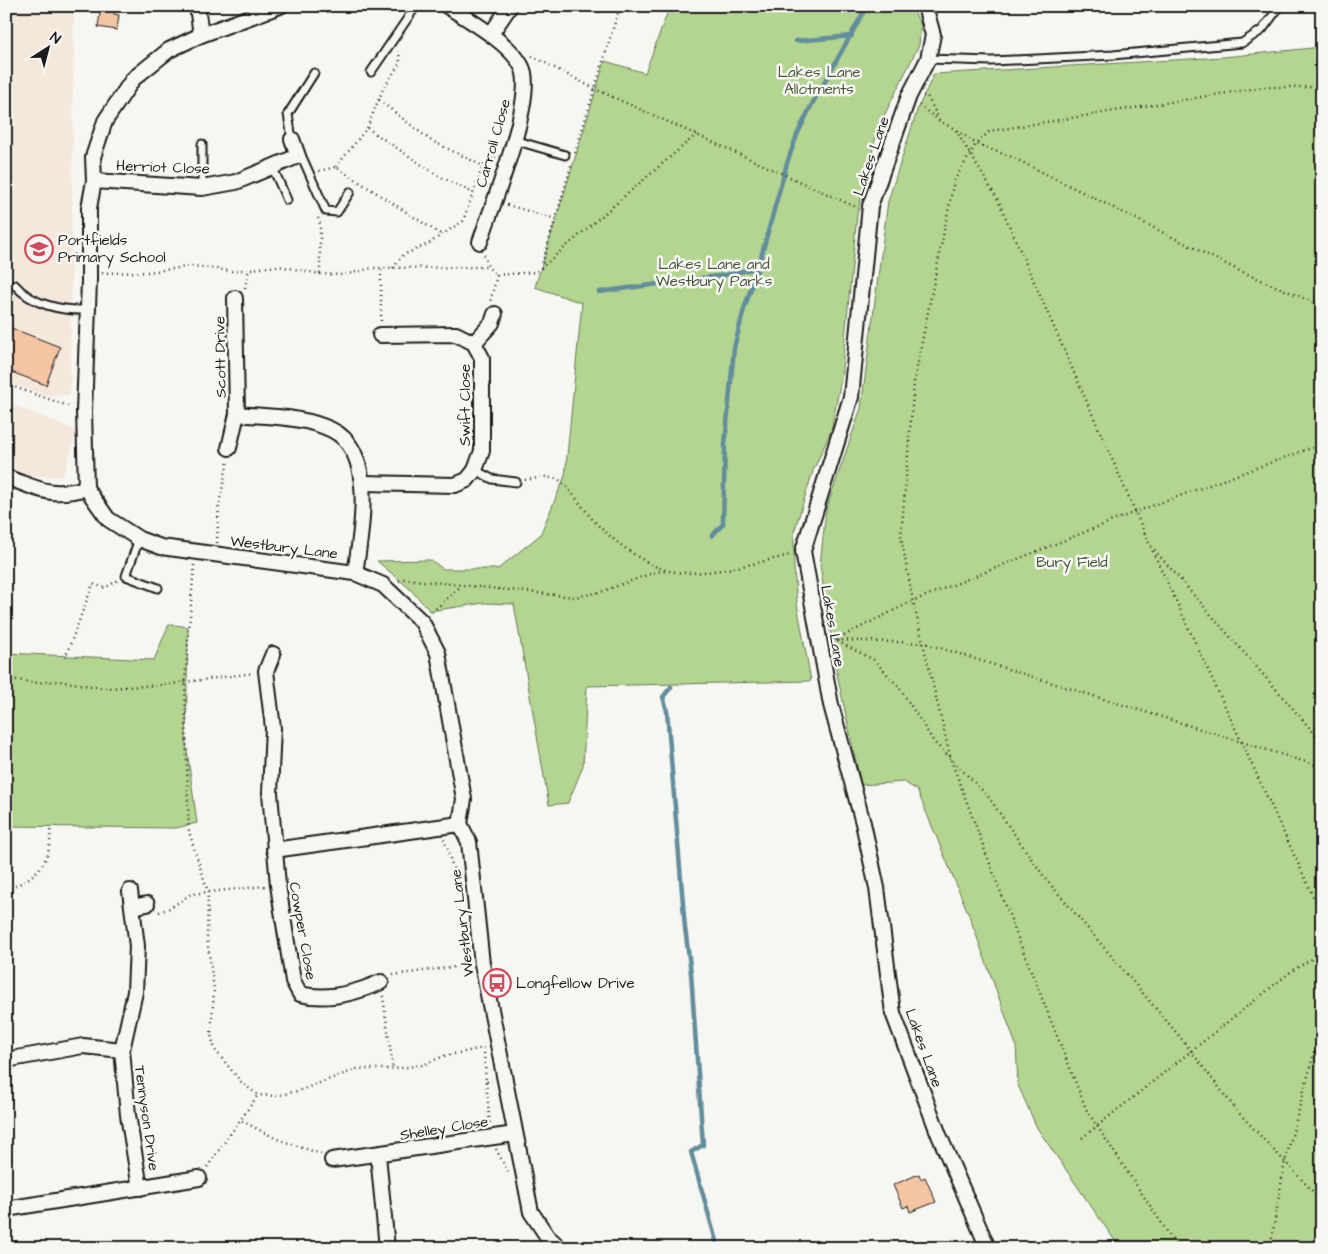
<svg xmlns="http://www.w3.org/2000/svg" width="1328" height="1254" font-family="'Architects Daughter',sans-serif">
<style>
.built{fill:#f5e7da}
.green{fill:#b3d58f;stroke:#687856}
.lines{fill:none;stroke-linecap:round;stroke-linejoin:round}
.stream{stroke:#628d9c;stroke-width:4.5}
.building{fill:#f4c4a3;stroke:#1c1c1c}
.lane-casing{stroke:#1c1c1c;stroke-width:11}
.street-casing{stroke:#1c1c1c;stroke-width:18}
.path{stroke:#1c1c1c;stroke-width:2.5;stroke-dasharray:1 4;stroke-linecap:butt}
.lane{stroke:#f6f6f2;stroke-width:7}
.street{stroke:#f6f6f2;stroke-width:14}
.labels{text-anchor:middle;stroke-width:5;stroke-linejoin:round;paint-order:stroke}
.park-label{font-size:15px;fill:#49543e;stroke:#f6f6f2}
.street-label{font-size:15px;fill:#1c1c1c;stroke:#f6f6f2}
.poi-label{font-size:15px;fill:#1c1c1c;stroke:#f6f6f2;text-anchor:start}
</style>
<rect width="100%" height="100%" fill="#f6f6f2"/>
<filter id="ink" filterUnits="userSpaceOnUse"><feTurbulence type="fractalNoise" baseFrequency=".02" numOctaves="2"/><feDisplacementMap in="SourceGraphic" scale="10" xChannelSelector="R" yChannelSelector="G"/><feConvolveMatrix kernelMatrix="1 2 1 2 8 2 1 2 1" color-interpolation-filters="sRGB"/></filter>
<g filter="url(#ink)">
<!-- built -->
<g class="built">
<polygon points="6,6 74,6 70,395 44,395 6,381"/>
<polygon points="6,402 77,431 63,476 6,476"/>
</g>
<!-- green -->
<g class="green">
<polygon points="670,6 911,6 921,25 919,45 878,128 857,215 841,379 831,431 813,471 794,532 794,569 797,604 811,681 587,686 583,766 568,803 549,805 514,604 484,603 430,611 409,588 377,561 431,560 443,569 498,569 540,535 565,476 582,303 535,287 605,61 645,73"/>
<polygon points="1322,47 1322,1248 1120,1248 1037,1128 1018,1085 1016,1045 969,915 917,790 904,782 861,785 836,669 820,565 826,510 861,408 888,201 918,108 934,74 1224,57"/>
<polygon points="169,624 188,627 186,743 197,823 176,828 6,826 6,653 154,660"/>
</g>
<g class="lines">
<!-- stream -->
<g class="stream">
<polyline points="796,41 852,36"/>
<polyline points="599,292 725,275 758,268"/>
<polyline points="712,536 723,524 725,445 734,348 744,309 758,268 787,163 797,135 811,106 867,6"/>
<polyline points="671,687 663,697 667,711 685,928 691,973 703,1145 691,1152 718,1248"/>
</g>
</g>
<!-- building -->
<g class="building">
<polygon points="101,6 115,6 114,14 119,15 117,30 98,27"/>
<polygon points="6,326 60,347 46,385 6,370"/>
<polygon points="919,1174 921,1179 925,1177 936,1202 910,1212 908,1206 903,1208 893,1185"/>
</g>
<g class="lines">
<defs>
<g id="lane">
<polyline points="598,6 600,7"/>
<polyline points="928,59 991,61 1037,59 1113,55 1242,43 1262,30 1280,6"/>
<polyline points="371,72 416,6"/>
<polyline points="292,139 288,114 314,73"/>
<polyline points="514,140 565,155"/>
<polyline points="298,156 302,157 326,211 337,212 350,192"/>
<polyline points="272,166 287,200"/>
<polyline points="202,188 202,144"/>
<path d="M15 285C32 305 62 311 88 310"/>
<polyline points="475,470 492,479 516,482"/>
<polyline points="139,539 126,576 158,588"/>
</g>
<g id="street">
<polyline points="197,6 201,35"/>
<polyline points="280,6 201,35 169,50 133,79 105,121 93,157 94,181 89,208 89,281 84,411 86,488 108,519 139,539 161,547 355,573 383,585 422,622 438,653 464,799 460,824 469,842 482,964 531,1212 547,1236 560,1248"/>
<path d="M447 6C468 19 519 48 524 73 531 110 493 203 480 242"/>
<polyline points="925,6 933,35 928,59 909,96 870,206 851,397 803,551 831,705 863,823 877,888 893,1013 939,1135 988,1248"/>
<polyline points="491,34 510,6"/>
<polyline points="94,181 202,188 236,182 298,156 292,139"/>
<polyline points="474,343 492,323 495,314"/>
<path d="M237 414C268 417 304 416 332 430 377 452 361 534 355 573"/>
<polyline points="229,448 237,414 235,298"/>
<path d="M6 477C39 489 50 498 86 488"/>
<polyline points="363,483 455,485 467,480 475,470 482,451 482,358 474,343 456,334 380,335"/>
<path d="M273 654 266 671 273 728 270 793 278 885 293 981 300 994C327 1001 356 993 381 982"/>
<polyline points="274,850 460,824"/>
<polyline points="130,891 137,946 135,992 122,1050 128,1115 140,1188"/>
<polyline points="133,907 147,904"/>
<polyline points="6,1060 83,1046 122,1050"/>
<polyline points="378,1155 387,1248"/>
<polyline points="332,1160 515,1134"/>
<polyline points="6,1209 199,1178"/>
</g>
</defs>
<!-- lane casing -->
<use href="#lane" class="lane-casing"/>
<!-- street casing -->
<use href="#street" class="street-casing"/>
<!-- path -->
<g class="path">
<polyline points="532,56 593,88 856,207"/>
<polyline points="923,96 927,96 939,119"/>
<polyline points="379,100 430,140 483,166"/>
<polyline points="919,105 941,122 955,129 998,200 1149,543 1322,915"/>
<polyline points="367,128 437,175 473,193"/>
<polyline points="957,130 976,144 1012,157 1240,271 1322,306"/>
<polyline points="575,153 620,6"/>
<polyline points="336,167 367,128 383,89 400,63 399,51"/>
<polyline points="319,171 336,167 442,235"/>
<polyline points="507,205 556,219"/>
<polyline points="318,218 320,224 320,274"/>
<polyline points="484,255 488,267 497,275 490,302"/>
<polyline points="393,268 403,255 428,244 463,221 483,166 493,157 496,158"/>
<polyline points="541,268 572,163"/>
<polyline points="102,273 149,272 193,266 232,271 279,266 320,274 344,275 372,268 488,267"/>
<polyline points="497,275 536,272 541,268 697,134"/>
<polyline points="245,288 249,269"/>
<polyline points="381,321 381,268"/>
<polyline points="6,384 71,407"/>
<path d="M525 480 545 477 558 479C574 492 585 513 601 528 618 544 645 565 669 571 702 578 756 563 790 555"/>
<polyline points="217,543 219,504 228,461"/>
<polyline points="1151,546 1322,742"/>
<polyline points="194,565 185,681 188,807 189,832 208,892 207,939 214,990 211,1035 215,1050 242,1083 258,1095 275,1096 298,1091 357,1069 393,1069 423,1065 444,1056 484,1048"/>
<polyline points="399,581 404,579 575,597 601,592 655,572 667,571"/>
<polyline points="432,612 461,586"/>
<polyline points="833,639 874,660 899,687 934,742 987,795 1045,878 1180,1037 1237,1111 1322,1201"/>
<polyline points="835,640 913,601 1135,512 1322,444"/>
<polyline points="837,640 924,643 1322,767"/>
<polyline points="65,658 93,584 105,588 118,580"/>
<polyline points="6,678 34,683 59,681 104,688 163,685 254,673"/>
<polyline points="444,839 459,887"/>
<path d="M6 890C36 878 53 862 50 828"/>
<polyline points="159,912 170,908 191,894 265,886"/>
<polyline points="393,975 469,965"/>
<polyline points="383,996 393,1069"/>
<polyline points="484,1053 486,1082 492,1081"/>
<polyline points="486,1082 490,1125"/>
<polyline points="242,1121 277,1139 321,1154"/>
<polyline points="1082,1138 1293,970 1322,953"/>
<polyline points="496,1149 509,1174"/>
<polyline points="207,1167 258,1095"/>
<polyline points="1178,1248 1087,1111 1016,933 951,760 913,601 901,537 914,382 954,181 976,144 990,131 1264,87 1322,87"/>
<polyline points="1270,1248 1285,1162 1322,1023"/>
</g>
<!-- lane -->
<use href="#lane" class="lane"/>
<!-- street -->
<use href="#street" class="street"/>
</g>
</g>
<!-- icons -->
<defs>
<symbol id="school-ring" viewBox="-11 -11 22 22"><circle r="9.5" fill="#f6f6f2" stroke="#d1495b" stroke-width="1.5"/><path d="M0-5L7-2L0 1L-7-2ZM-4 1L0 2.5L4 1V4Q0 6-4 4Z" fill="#d1495b"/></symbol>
<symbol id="bus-ring" viewBox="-11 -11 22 22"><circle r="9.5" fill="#f6f6f2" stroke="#d1495b" stroke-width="1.5"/><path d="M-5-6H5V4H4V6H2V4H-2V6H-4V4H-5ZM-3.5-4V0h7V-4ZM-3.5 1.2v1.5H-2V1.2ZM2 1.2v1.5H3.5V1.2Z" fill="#d1495b"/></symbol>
</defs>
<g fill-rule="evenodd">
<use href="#school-ring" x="23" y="233" width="32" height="32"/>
<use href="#bus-ring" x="481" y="967" width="32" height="32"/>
</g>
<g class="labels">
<!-- park labels -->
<g class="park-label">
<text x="819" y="77">Lakes Lane<tspan x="819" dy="17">Allotments</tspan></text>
<text x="714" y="269">Lakes Lane and<tspan x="714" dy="17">Westbury Parks</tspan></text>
<text x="1072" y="567">Bury Field</text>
</g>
<!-- street labels -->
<g class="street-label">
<text transform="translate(493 143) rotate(-74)" y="5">Carroll Close</text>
<text transform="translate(871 156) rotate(-71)" y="5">Lakes Lane</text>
<text transform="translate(163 167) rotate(2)" y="5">Herriot Close</text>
<text transform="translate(220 357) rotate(-91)" y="5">Scott Drive</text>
<text transform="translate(465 405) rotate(-90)" y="5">Swift Close</text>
<text transform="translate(284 547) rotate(7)" y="5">Westbury Lane</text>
<text transform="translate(833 626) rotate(80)" y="5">Lakes Lane</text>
<text transform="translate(462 923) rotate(-97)" y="5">Westbury Lane</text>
<text transform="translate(303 931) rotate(80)" y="5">Cowper Close</text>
<text transform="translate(924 1048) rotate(70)" y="5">Lakes Lane</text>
<text transform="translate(147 1118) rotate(82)" y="5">Tennyson Drive</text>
<text transform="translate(444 1128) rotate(-9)" y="5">Shelley Close</text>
</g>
<!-- poi labels -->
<g class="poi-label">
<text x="58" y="245">Portfields<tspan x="58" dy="17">Primary School</tspan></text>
<text x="516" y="988">Longfellow Drive</text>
</g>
</g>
<!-- margin -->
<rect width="1328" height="1254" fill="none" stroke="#f6f6f2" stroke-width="25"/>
<rect x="12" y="12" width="1303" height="1229" fill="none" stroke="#1c1c1c" stroke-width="2" filter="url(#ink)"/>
<!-- north arrow -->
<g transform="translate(48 48) rotate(36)" stroke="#f6f6f2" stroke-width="4" paint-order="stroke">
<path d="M0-4L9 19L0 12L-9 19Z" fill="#1c1c1c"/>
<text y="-8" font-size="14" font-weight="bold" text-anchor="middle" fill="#1c1c1c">N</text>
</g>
</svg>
